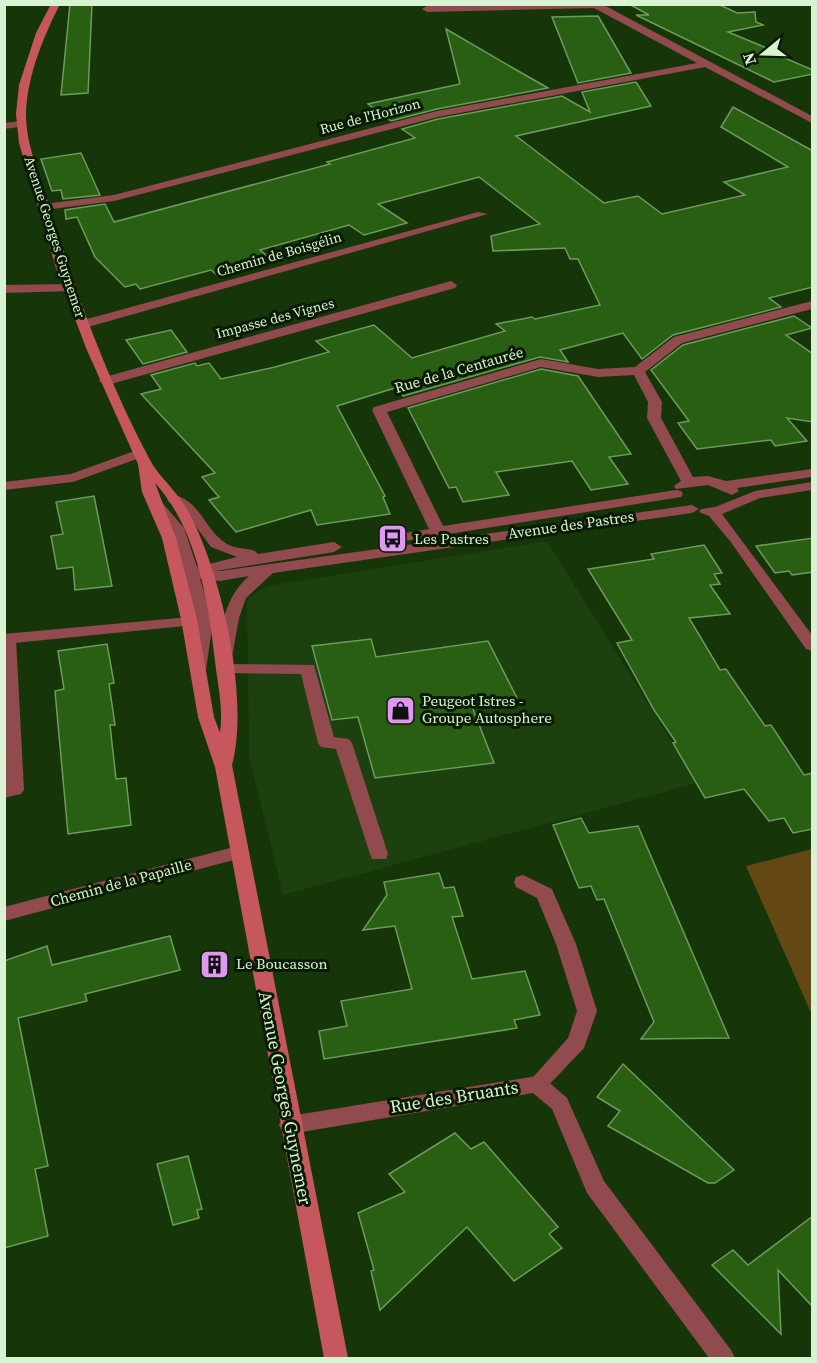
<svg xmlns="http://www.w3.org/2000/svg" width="817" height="1363" font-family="'Source Serif 4',serif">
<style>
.built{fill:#1c400e}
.green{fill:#634816}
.building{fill:#285f12;stroke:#6d9b5e;stroke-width:1.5}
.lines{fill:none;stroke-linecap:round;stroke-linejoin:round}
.service{fill:#914a4d;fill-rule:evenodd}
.minor{fill:#914a4d;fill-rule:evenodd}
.secondary{fill:#c7575e;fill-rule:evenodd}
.labels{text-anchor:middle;stroke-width:6;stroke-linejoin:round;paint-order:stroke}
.far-street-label{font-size:14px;fill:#d9f2d2;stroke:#091b04}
.street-label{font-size:15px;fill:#d9f2d2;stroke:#091b04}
.poi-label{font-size:15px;fill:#d9f2d2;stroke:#091b04;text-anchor:start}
.near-street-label{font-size:18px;fill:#d9f2d2;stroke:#091b04}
</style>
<rect width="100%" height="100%" fill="#163609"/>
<!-- built -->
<polygon class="built" points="547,541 697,783 283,895 249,757 247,599 267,586"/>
<!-- green -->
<polygon class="green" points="812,849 812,1015 746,866"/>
<!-- building -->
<g class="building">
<polygon points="70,4 92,4 88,93 61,95"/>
<polygon points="629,4 718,4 737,13 755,12 756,22 763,25 728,32 786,56 782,57 813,70 813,74 774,82 636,15 649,15"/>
<polygon points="598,16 631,73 578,83 552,17"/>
<polygon points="446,29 513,68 548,88 437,109 391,121 368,104 460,84"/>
<polygon points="636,82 651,106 516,136 604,203 638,196 662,214 745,195 724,182 788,167 721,127 733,107 813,151 813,287 769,298 781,307 673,335 642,359 623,333 560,350 568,362 540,357 403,396 398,387 337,406 385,496 383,497 390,514 317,525 311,510 236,532 209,500 219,497 202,477 215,473 141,394 161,389 151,375 195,363 197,366 209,363 221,379 275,367 329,352 316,341 374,325 412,358 505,331 496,324 532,317 535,319 600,305 578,259 570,259 565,248 493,251 491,236 540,224 479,177 378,204 407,223 364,235 349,225 260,250 271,259 257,263 259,265 218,276 211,270 140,289 136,284 125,287 95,257 77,217 66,219 65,210 105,204 114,222 330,164 327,162 415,138 402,129 438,119 562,96 590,112 582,92"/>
<polygon points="81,153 100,195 63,199 61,190 52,191 41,159"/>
<polygon points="794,316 812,328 786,335 813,354 813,422 787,418 807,441 775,446 771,440 697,449 678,423 689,421 651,370 683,345"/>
<polygon points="171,330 187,352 143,364 126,340"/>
<polygon points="541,369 578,376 631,454 609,457 628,484 591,490 572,461 496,472 509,495 463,502 456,487 449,488 408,408"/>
<polygon points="94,496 112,586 75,590 73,567 57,569 51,536 63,534 56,502"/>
<polygon points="813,538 813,572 792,575 789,571 775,573 756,546"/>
<polygon points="704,545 722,573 714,574 720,584 710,585 730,614 689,618 720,670 726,669 765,726 771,725 804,775 813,773 813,829 793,833 784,818 769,821 744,789 705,798 673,743 676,742 654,710 617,643 632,640 588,569 654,559 651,554"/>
<polygon points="371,639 376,657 488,641 517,698 471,704 494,763 375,778 358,717 332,720 312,646"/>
<polygon points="107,644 114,683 109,684 115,725 110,725 116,779 126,778 131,825 68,834 55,691 64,689 58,651"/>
<polygon points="581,818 589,833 638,826 729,1038 641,1039 654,1022 604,899 597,900 591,886 579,888 553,825"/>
<polygon points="439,873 444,888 454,887 463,916 452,917 472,979 525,971 540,1015 514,1020 517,1028 324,1059 319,1031 347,1026 341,1001 412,989 395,926 363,930 387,895 384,882"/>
<polygon points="170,936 180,970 85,994 87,1001 18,1018 48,1166 35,1169 48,1236 4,1248 4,961 47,946 52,965"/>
<polygon points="623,1064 734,1170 715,1183 708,1183 608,1126 620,1111 597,1097"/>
<polygon points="455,1133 471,1149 484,1142 558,1227 549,1234 562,1248 514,1281 467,1227 380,1310 371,1271 374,1270 358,1213 405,1192 389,1174"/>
<polygon points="188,1156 202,1209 197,1210 199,1218 173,1225 157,1164"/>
<polygon points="813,1216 813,1307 778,1270 781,1334 712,1265 733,1250 748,1265"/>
</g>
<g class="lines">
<!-- service -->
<g class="service">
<polygon points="70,284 76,288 74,291 4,293 4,285"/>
<polygon points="189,617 197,622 195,625 4,644 4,634"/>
<polygon points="224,664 314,665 334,737 349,739 352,743 388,854 386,859 372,859 370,854 336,749 321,747 318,743 301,674 218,673 216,669 218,665"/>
<polygon points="523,875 552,889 554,894 576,944 597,1011 584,1048 544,1090 537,1092 530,1090 527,1084 568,1038 577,1011 556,944 537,898 516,887 514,882 516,877"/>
</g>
<!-- minor -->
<g class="minor">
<polygon points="602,4 812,116 812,123 705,67 438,117 114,201 44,210 38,207 44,204 114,195 437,111 697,63 594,8 427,12 422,9 427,6"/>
<polygon points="22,121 27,124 26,126 4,129 4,123"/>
<polygon points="478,212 488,214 88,327 80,327 78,324 80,321"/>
<polygon points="451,281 457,285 455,288 111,384 106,385 99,381 101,378"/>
<polygon points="812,301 812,309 682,343 645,372 662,402 661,418 693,477 708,476 726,481 812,469 812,477 737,488 739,491 732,495 708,485 676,489 674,486 681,481 647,418 648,402 634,375 598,377 541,367 387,412 443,526 676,490 681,491 683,494 681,497 398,542 391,538 398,534 429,529 372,410 374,407 541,359 598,369 635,367 674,337"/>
<polygon points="140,449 145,450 145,456 73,482 4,490 4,482 71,474"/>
<polygon points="812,482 812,490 760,498 722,514 812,635 812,651 806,649 730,541 709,516 699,512 701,509 715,507 755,491"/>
<path d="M174 495C201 501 205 531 227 544 235 549 246 548 255 551L258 554 334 542 342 547 334 552 215 571H220L692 505 699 509 692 513 273 573 246 598 239 618 232 657 224 662 216 657C222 626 224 598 249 576L220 581 200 579 213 620 206 670 198 675 190 670 197 620 170 529 148 503 155 499 160 500 184 528 197 567 237 557 211 547 189 517 169 502 167 499 169 496Z"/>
<polygon points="8,634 16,639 24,790 21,794 4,798 4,635"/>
<polygon points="238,846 245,847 247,852 245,857 4,921 4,907"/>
<polygon points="537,1076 544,1078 567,1098 604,1181 731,1350 735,1358 709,1358 587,1193 552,1109 533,1093 290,1134 282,1131 279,1125 282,1119 290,1116"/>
</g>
<!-- secondary -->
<path class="secondary" d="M51 4H60C43 38 28 74 26 112 25 141 38 171 47 199 74 288 106 378 150 460 159 477 178 492 188 511 221 571 250 698 232 765L348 1358H324L215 767 198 717 181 619 162 538 142 492 138 464 86 348 56 268 19 143 16 114 19 85 36 33ZM155 483C199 531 209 607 216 669 219 691 223 711 220 733L214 717 197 619 176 538Z"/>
</g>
<!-- icons -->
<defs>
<symbol id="bus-square" viewBox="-11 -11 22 22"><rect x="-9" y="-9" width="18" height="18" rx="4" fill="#de98f2" stroke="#091b04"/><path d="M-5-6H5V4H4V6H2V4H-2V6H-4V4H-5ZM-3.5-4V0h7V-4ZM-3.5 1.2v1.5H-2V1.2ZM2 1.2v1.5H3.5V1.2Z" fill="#111"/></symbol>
<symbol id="shop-square" viewBox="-11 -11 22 22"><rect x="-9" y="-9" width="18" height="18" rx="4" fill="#de98f2" stroke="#091b04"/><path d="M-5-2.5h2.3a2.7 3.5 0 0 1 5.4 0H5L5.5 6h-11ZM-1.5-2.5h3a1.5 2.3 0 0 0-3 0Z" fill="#111"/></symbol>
<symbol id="building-square" viewBox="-11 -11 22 22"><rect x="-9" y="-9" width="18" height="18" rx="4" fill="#de98f2" stroke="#091b04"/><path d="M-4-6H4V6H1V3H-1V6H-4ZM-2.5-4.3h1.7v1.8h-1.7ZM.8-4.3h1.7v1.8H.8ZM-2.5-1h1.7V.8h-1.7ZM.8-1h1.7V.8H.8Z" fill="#111"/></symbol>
</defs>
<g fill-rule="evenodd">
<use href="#bus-square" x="376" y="522" width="33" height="33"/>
<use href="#shop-square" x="384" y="694" width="33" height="33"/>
<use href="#building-square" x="198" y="948" width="33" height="33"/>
</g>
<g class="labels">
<!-- far-street labels -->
<g class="far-street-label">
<text transform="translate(370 116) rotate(-15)" y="5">Rue de l'Horizon</text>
<text transform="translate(55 237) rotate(72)" y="5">Avenue Georges Guynemer</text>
<text transform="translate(279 254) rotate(-16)" y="5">Chemin de Boisgélin</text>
<text transform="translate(275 318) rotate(-15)" y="5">Impasse des Vignes</text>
</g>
<!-- street labels -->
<g class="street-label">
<text transform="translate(459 370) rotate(-16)" y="5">Rue de la Centaurée</text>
<text transform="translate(571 525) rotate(-8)" y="5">Avenue des Pastres</text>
<text transform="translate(121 883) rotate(-15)" y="5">Chemin de la Papaille</text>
</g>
<!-- poi labels -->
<g class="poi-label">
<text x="414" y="544">Les Pastres</text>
<text x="422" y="706">Peugeot Istres -<tspan x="422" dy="17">Groupe Autosphere</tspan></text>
<text x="236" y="969">Le Boucasson</text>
</g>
<!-- near-street labels -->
<g class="near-street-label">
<text transform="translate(454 1097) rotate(-9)" y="6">Rue des Bruants</text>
<text transform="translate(285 1098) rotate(79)" y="6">Avenue Georges Guynemer</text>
</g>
</g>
<!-- border -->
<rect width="817" height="1363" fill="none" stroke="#d9f2d2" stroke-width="12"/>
<!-- north arrow -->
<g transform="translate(763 54) rotate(251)" stroke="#091b04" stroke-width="4.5" paint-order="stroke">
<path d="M0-4.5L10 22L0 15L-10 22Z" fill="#d9f2d2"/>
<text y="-9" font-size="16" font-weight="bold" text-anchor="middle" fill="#d9f2d2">N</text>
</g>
</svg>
